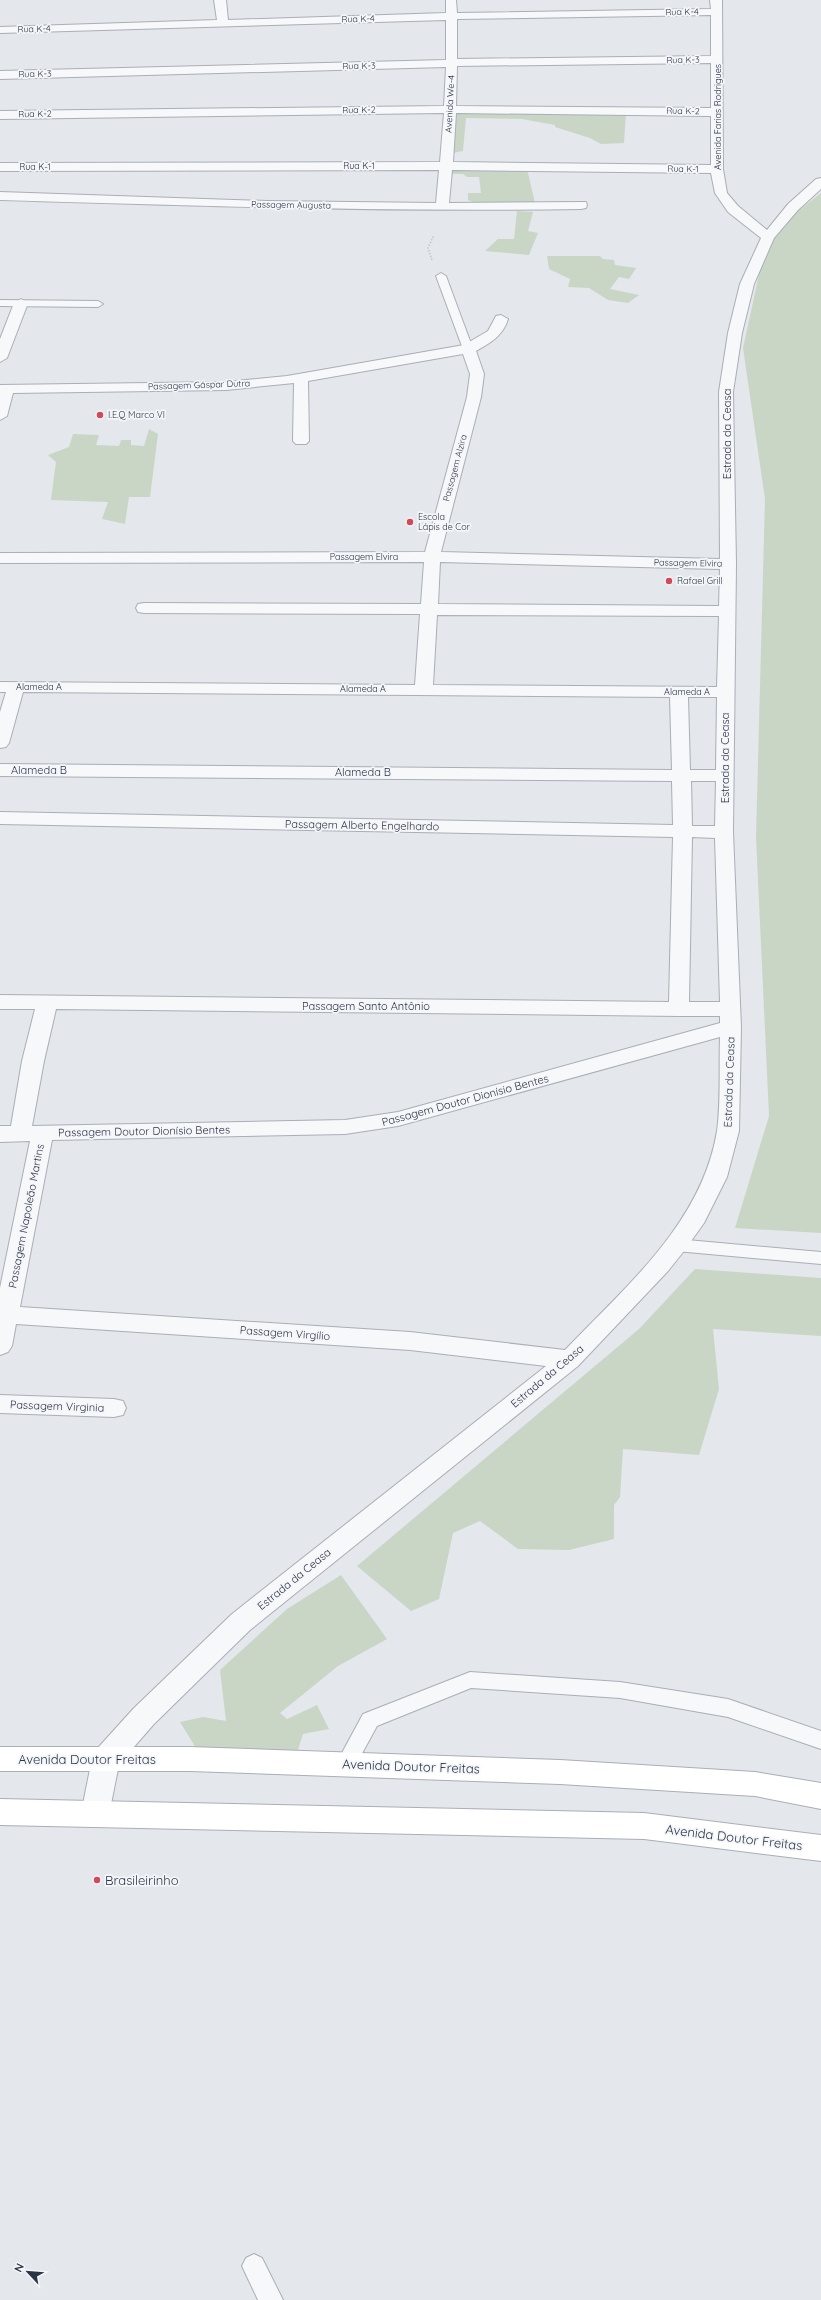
<svg xmlns="http://www.w3.org/2000/svg" width="821" height="2300" font-family="Quicksand,sans-serif">
<style>
.green{fill:#c9d6c5}
.lines{fill:none;stroke-linecap:round;stroke-linejoin:round}
.service-casing{stroke:#a9aeb7;stroke-width:2}
.minor-casing{stroke:#a9aeb7;stroke-width:2}
.secondary-casing{stroke:#a9aeb7;stroke-width:2}
.path{stroke:#c2c5cb;stroke-width:1.5;stroke-dasharray:1.5 1.5;stroke-linecap:butt}
.service{fill:#f7f8fa;fill-rule:evenodd}
.minor{fill:#f7f8fa;fill-rule:evenodd}
.secondary{fill:#fff;fill-rule:evenodd}
.poi-dot{fill:#d1495b;stroke:#f4f6f9;stroke-width:1.5}
.labels{text-anchor:middle;stroke-width:3.5;stroke-linejoin:round;paint-order:stroke}
.far-street-label{font-size:9px;fill:#2b3445;stroke:#f4f6f9}
.far-poi-label{font-size:9px;fill:#2b3445;stroke:#f4f6f9;text-anchor:start}
.street-label{font-size:11px;fill:#2b3445;stroke:#f4f6f9}
.near-street-label{font-size:13px;fill:#2b3445;stroke:#f4f6f9}
.near-poi-label{font-size:13px;fill:#2b3445;stroke:#f4f6f9;text-anchor:start}
</style>
<rect width="100%" height="100%" fill="#e4e7ec"/>
<!-- green -->
<g class="green">
<polygon points="626,112 624,143 601,144 590,138 555,127 555,125 522,119 466,118 463,151 453,153 457,113"/>
<polygon points="453,168 527,169 535,203 483,206 468,200 468,193 481,193 479,177 467,177 463,174 451,174"/>
<polygon points="821,193 821,1233 735,1228 769,1116 756,837 765,499 743,348 763,256 772,242 798,211"/>
<polygon points="517,211 533,212 528,231 538,233 529,255 485,251 498,239 514,239"/>
<polygon points="547,256 600,256 603,259 614,260 615,265 636,268 629,279 619,277 610,289 639,295 628,303 608,300 589,288 568,287 570,279 549,269"/>
<polygon points="149,429 158,434 150,497 129,497 125,524 102,519 108,502 51,500 56,462 48,455 69,447 73,434 99,435 96,445 119,446 121,440 131,440 131,445 144,446"/>
<polygon points="695,1269 821,1278 821,1336 713,1329 719,1389 699,1455 623,1449 620,1497 614,1505 614,1539 569,1550 518,1549 480,1521 453,1533 439,1599 411,1611 357,1566 639,1329"/>
<polygon points="341,1575 387,1639 338,1666 280,1713 287,1719 317,1705 329,1729 303,1734 298,1750 196,1748 180,1722 203,1717 226,1721 220,1670 287,1609"/>
</g>
<g class="lines">
<defs>
<g id="service">
<polygon points="441,273 446,276 473,349 472,351 464,351 463,349 436,276"/>
<polygon points="0,300 98,301 103,304 98,307 0,306"/>
<polygon points="676,1239 821,1252 821,1264 676,1251 670,1249 668,1245 670,1241"/>
<polygon points="470,1672 620,1682 728,1699 821,1731 821,1749 728,1717 620,1698 471,1688 377,1726 353,1770 346,1773 339,1770 336,1764 363,1714"/>
<polygon points="254,2254 262,2258 283,2300 258,2300 242,2266 246,2258"/>
</g>
<g id="minor">
<path d="M214 0H226L228 20 446 13V0H456L457 13 711 9 710 0H722L723 169 727 193 738 206 767 230 788 204 816 179 821 178V189L798 210 774 238 754 284 742 333 733 392 736 564 733 832 741 1027 739 1131 727 1177 704 1223 684 1251 668 1271 578 1366 250 1630 154 1724 119 1764 109 1814 105 1823 95 1827 85 1823 81 1814 92 1759 96 1750 134 1708 232 1614 546 1366 410 1350 16 1324 12 1346 8 1352 0 1355V1288L30 1141 0 1142V1126H11L22 1061 35 1009H0V995L669 1002 673 837 0 824V812L673 825 672 781 0 776V764L672 770 670 697 23 692 9 743 6 747 0 748V712L6 692H0V682L415 685 420 614 144 613 138 612 136 608 138 604 144 603 421 604 424 562 0 563V553L425 552 467 397 470 374 463 354 308 381 309 441 306 444H296L293 441 294 383 226 390 13 393 7 416 0 420V385L226 382 287 376 464 345 488 331 496 316 501 315 508 319C503 336 490 343 476 351L484 374 481 397 441 552 720 559 719 392 728 333 740 284 761 238 728 212 715 193 711 173 452 170 449 203 586 202 587 205 586 208 581 209C387 212 194 206 0 200V192L267 201 436 203 439 170 0 171V163L440 162 444 113 0 119V111L444 106 446 67 0 79V71L446 60V20L0 33V27L217 20ZM711 15V56L457 59V19ZM711 63V108L456 106 457 66ZM456 113 711 116V165L453 162ZM440 562 720 569 719 606 438 604ZM437 615 719 616 717 687 433 685ZM688 697H717L716 770H690ZM691 781H716L715 826H692ZM692 837 715 838 720 1002H689ZM56 1009 679 1016H720V1023L398 1112 345 1120 32 1126 44 1061ZM720 1037C719 1065 721 1104 717 1131 702 1223 626 1286 565 1350L410 1332 20 1307 52 1140 345 1134 398 1126Z"/>
<polygon points="21,299 28,303 7,358 0,362 0,339 14,303"/>
<polygon points="0,1395 114,1399 123,1401 126,1408 123,1415 114,1417 0,1413"/>
</g>
<g id="secondary">
<polygon points="0,1747 190,1747 560,1760 755,1772 821,1783 821,1809 755,1796 560,1784 190,1771 0,1771"/>
<polygon points="0,1799 644,1813 821,1835 821,1861 644,1839 0,1825"/>
</g>
</defs>
<!-- service casing -->
<use href="#service" class="service-casing"/>
<!-- minor casing -->
<use href="#minor" class="minor-casing"/>
<!-- secondary casing -->
<use href="#secondary" class="secondary-casing"/>
<!-- path -->
<polyline class="path" points="432,260 428,248 434,235"/>
<!-- service -->
<use href="#service" class="service"/>
<!-- minor -->
<use href="#minor" class="minor"/>
<!-- secondary -->
<use href="#secondary" class="secondary"/>
</g>
<!-- markers -->
<g class="poi-dot">
<circle cx="100" cy="415" r="4"/>
<circle cx="410" cy="522" r="4"/>
<circle cx="669" cy="581" r="4"/>
<circle cx="97" cy="1880" r="4"/>
</g>
<g class="labels">
<!-- far-street labels -->
<g class="far-street-label">
<text transform="translate(682 12) rotate(-1)" y="3">Rua K-4</text>
<text transform="translate(358 19) rotate(-2)" y="3">Rua K-4</text>
<text transform="translate(34 29) rotate(-2)" y="3">Rua K-4</text>
<text transform="translate(683 60) rotate(-1)" y="3">Rua K-3</text>
<text transform="translate(359 66) rotate(-1)" y="3">Rua K-3</text>
<text transform="translate(35 74) rotate(-1)" y="3">Rua K-3</text>
<text transform="translate(450 104) rotate(-87)" y="3">Avenida We-4</text>
<text transform="translate(359 110) rotate(-1)" y="3">Rua K-2</text>
<text transform="translate(683 111) rotate(1)" y="3">Rua K-2</text>
<text transform="translate(35 114) rotate(-1)" y="3">Rua K-2</text>
<text transform="translate(718 117) rotate(-90)" y="3">Avenida Farias Rodrigues</text>
<text x="359" y="169">Rua K-1</text>
<text x="35" y="170">Rua K-1</text>
<text transform="translate(683 169) rotate(1)" y="3">Rua K-1</text>
<text transform="translate(291 205) rotate(1)" y="3">Passagem Augusta</text>
<text transform="translate(199 385) rotate(-2)" y="3">Passagem Gáspar Dutra</text>
<text transform="translate(455 468) rotate(-75)" y="3">Passagem Alzira</text>
<text x="364" y="560">Passagem Elvira</text>
<text transform="translate(688 563) rotate(1)" y="3">Passagem Elvira</text>
<text x="39" y="690">Alameda A</text>
<text x="363" y="692">Alameda A</text>
<text x="687" y="695">Alameda A</text>
</g>
<!-- far-poi labels -->
<g class="far-poi-label">
<text x="108" y="418">I.E.Q Marco VI</text>
<text x="418" y="520">Escola<tspan x="418" dy="10">Lápis de Cor</tspan></text>
<text x="677" y="584">Rafael Grill</text>
</g>
<!-- street labels -->
<g class="street-label">
<text transform="translate(727 434) rotate(-90)" y="4">Estrada da Ceasa</text>
<text transform="translate(725 758) rotate(-90)" y="4">Estrada da Ceasa</text>
<text x="39" y="774">Alameda B</text>
<text x="363" y="776">Alameda B</text>
<text transform="translate(362 825) rotate(1)" y="4">Passagem Alberto Engelhardo</text>
<text x="366" y="1010">Passagem Santo Antônio</text>
<text transform="translate(729 1082) rotate(-88)" y="4">Estrada da Ceasa</text>
<text transform="translate(465 1100) rotate(-15)" y="4">Passagem Doutor Dionísio Bentes</text>
<text transform="translate(144 1131) rotate(-1)" y="4">Passagem Doutor Dionísio Bentes</text>
<text transform="translate(26 1216) rotate(-79)" y="4">Passagem Napoleão Martins</text>
<text transform="translate(285 1333) rotate(4)" y="4">Passagem Virgílio</text>
<text transform="translate(547 1376) rotate(-40)" y="4">Estrada da Ceasa</text>
<text transform="translate(57 1406) rotate(2)" y="4">Passagem Virginia</text>
<text transform="translate(294 1579) rotate(-39)" y="4">Estrada da Ceasa</text>
</g>
<!-- near-street labels -->
<g class="near-street-label">
<text x="87" y="1764">Avenida Doutor Freitas</text>
<text transform="translate(411 1766) rotate(2)" y="5">Avenida Doutor Freitas</text>
<text transform="translate(734 1837) rotate(7)" y="5">Avenida Doutor Freitas</text>
</g>
<!-- near-poi labels -->
<g class="near-poi-label">
<text x="105" y="1885">Brasileirinho</text>
</g>
</g>
<!-- north arrow -->
<g transform="translate(28 2272) rotate(296)" stroke="#f4f6f9" stroke-width="3" paint-order="stroke">
<path d="M0-3L7 15L0 10L-7 15Z" fill="#2b3445"/>
<text y="-6" font-size="11" font-weight="bold" text-anchor="middle" fill="#2b3445">N</text>
</g>
</svg>
